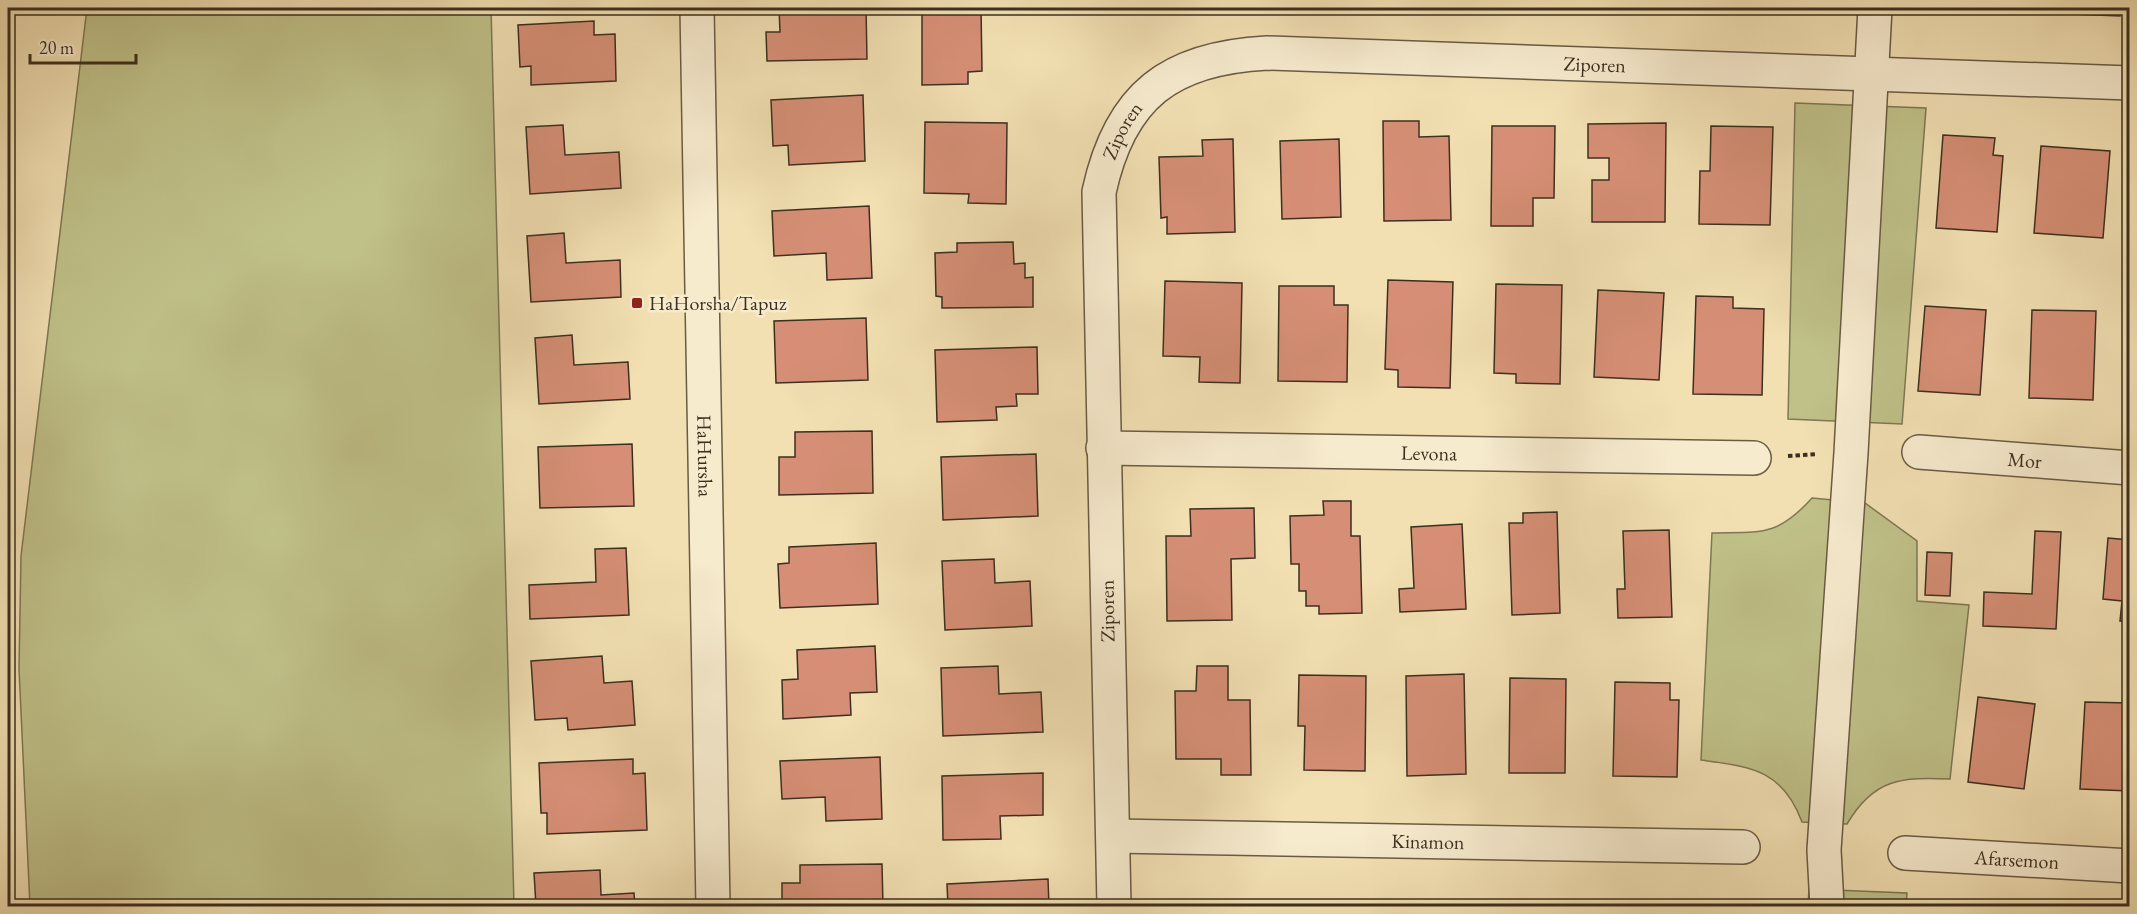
<svg xmlns="http://www.w3.org/2000/svg" width="2137" height="914" viewBox="0 0 2137 914" font-family="'EB Garamond',serif">
  <rect width="100%" height="100%" fill="#f2e0b3"/>
  <filter id="stains"><feTurbulence type="fractalNoise" baseFrequency=".00333" numOctaves="4"/><feColorMatrix values="0 0 0 0 .2 0 0 0 0 .09 0 0 0 0 .02 0 0 0 .5 -.17"/></filter>
  <radialGradient id="worn" r=".72"><stop offset=".6" stop-color="#630" stop-opacity="0"/><stop offset="1" stop-color="#630" stop-opacity=".3"/></radialGradient>
  <path fill="#c0c189" stroke="#7e7854" stroke-width="1.5" d="M87 8H491L514 906H30L19 669 21 556Z
    M1795 103 1926 108 1902 424 1788 419Z
    M1812 498 1865 503 1917 541V601L1969 605 1950 779C1902 777 1874 778 1847 824L1802 822C1782 769 1751 767 1701 760L1712 533C1761 532 1777 537 1812 498Z
    M1809 889 1907 893 1906 906H1808Z"/>
  <path fill="#d68f76" stroke="#3d2f1f" stroke-width="1.5" d="M779 8H866L867 59 767 61 766 32H780Z
    M922 8H981L982 71 968 72V84L922 85Z
    M2046 8H2121L2120 16 2046 13Z
    M594 21V35L615 34 616 81 531 85V66L520 67 518 25Z
    M863 95 865 161 789 165 788 145 773 146 771 100Z
    M1383 121H1419V137L1449 136 1451 220 1384 221Z
    M925 122 1007 123 1006 204 968 203 969 194 924 193Z
    M1666 123 1665 222H1592V180H1609V158H1588V124Z
    M563 125 565 155 619 152 621 188 530 194 526 127Z
    M1492 126H1555L1554 198H1533V226H1491Z
    M1711 126 1773 127 1770 225 1699 224 1700 171H1710Z
    M1943 135 1995 138 1993 155 2003 156 1997 232 1936 228Z
    M1233 139 1235 232 1167 234V217L1161 218 1159 157 1203 156 1202 140Z
    M1339 139 1341 217 1282 219 1280 141Z
    M2041 146 2110 151 2103 238 2034 233Z
    M869 206 872 278 827 280 826 253 774 256 772 211Z
    M564 233 566 263 620 260 621 297 531 302 527 236Z
    M1013 242 1014 264 1025 263V278L1033 277V307L942 308V297L936 296 935 253 957 252V243Z
    M1388 280 1453 282 1450 388 1398 387V370L1385 369Z
    M1165 281 1242 283 1240 383 1199 382 1200 357 1163 356Z
    M1496 284 1562 285 1560 384 1516 383V374L1494 373Z
    M1279 286H1334V305H1348L1347 382 1278 381Z
    M1598 290 1664 293 1659 380 1594 377Z
    M1696 296 1733 297V308L1764 309 1762 395 1693 394Z
    M1925 306 1986 310 1980 395 1918 391Z
    M2032 310 2096 311 2093 400 2029 398Z
    M866 318 868 380 776 383 774 321Z
    M572 335 574 365 628 362 630 399 539 404 535 338Z
    M1037 347 1038 394H1016L1017 406 996 407 997 420 937 422 935 350Z
    M872 431 873 493 779 495V457H795V432Z
    M632 444 634 506 540 508 538 447Z
    M1036 454 1038 516 943 520 941 457Z
    M1323 501H1351V536H1360L1362 613 1319 614V606H1306V591H1299V564H1291L1290 516 1324 515Z
    M1254 508 1255 558 1231 559 1232 620 1167 621 1166 536H1191L1190 509Z
    M1557 512 1560 613 1512 615 1509 523H1523V513Z
    M1462 524 1466 609 1400 612 1399 589 1414 588 1411 527Z
    M1669 530 1672 617 1618 618 1617 589H1625L1623 531Z
    M2035 531 2061 532 2056 629 1983 626 1984 592 2032 594Z
    M2108 538 2130 540V622L2120 621 2122 601 2103 599Z
    M876 543 878 604 780 608 778 564 789 563V547Z
    M626 548 629 615 530 619 529 585 596 582 595 549Z
    M1927 552 1952 553 1950 596 1925 595Z
    M994 559 995 583 1030 581 1032 626 945 630 942 561Z
    M875 646 877 692 850 693 851 715 783 719 782 680 798 679 797 650Z
    M602 656 604 683 632 681 635 725 568 730 567 718 535 720 531 661Z
    M998 666 999 694 1041 692 1043 732 943 736 941 668Z
    M1197 666H1228V700H1250L1251 775H1221V759H1176L1175 691H1196Z
    M1464 674 1466 774 1407 776 1406 676Z
    M1299 675 1366 676 1365 771 1304 770 1305 726H1298Z
    M1510 678 1566 679 1565 773H1509Z
    M1615 682 1670 683V700H1679L1677 777 1613 776Z
    M1978 697 2035 704 2024 789 1968 782Z
    M2085 702 2130 703V791L2080 789Z
    M880 757 882 819 826 821 825 797 782 799 780 761Z
    M633 759V774L645 773 647 830 547 834V813H541L539 763Z
    M1043 773V815L1000 816 1001 839 943 840 942 776Z
    M882 864 883 906H782V883H800V865Z
    M600 870 601 895 634 893 635 906H536L534 873Z
    M1048 879 1049 906H948L947 884Z"/>
  <g fill="none" stroke-linecap="round" stroke-linejoin="round">
    <g stroke="#6a5b44" stroke-width="36">
      <g id="minor">
        <path id="s1" d="M697 8 713 906"/>
        <path id="s2" d="M1103 448 1754 458"/>
        <path id="s3" d="M1919 452 2130 468"/>
        <path id="s4" d="M1113 836 1743 847"/>
        <path id="s5" d="M1905 853 2130 866"/>
        <path id="s6" d="M1114 906 1099 192C1120 95 1170 58 1267 53L2130 83"/>
        <path d="M1827 906 1824 850 1851 453 1875 8"/>
      </g>
    </g>
    <path stroke="#3d2f1f" stroke-width="4" stroke-dasharray="4.5 3" stroke-linecap="butt" d="M1788 456 1817 454"/>
    <use href="#minor" stroke="#f7ebce" stroke-width="33"/>
  </g>
  <rect fill="#8f2418" stroke="#f7ebce" stroke-width="2" x="631" y="297" width="12" height="12" rx="3"/>
  <g text-anchor="middle" dominant-baseline="central" stroke-width="5" stroke-linejoin="round" paint-order="stroke">
    <g font-size="20" fill="#3d2f1f" stroke="#f7ebce">
      <text stroke="none"><textPath href="#s6" startOffset="1282">Ziporen</textPath></text>
      <text stroke="none"><textPath href="#s6" startOffset="780">Ziporen</textPath></text>
      <text stroke="none"><textPath href="#s2" startOffset="326">Levona</textPath></text>
      <text stroke="none"><textPath href="#s1" startOffset="448">HaHursha</textPath></text>
      <text stroke="none"><textPath href="#s3" startOffset="106">Mor</textPath></text>
      <text transform="translate(1107 611) rotate(-91)">Ziporen</text>
      <text stroke="none"><textPath href="#s4" startOffset="315">Kinamon</textPath></text>
      <text stroke="none"><textPath href="#s5" startOffset="112">Afarsemon</textPath></text>
    </g>
    <g font-size="20" fill="#3d2f1f" stroke="#f7ebce" text-anchor="start">
      <text x="649" y="303">HaHorsha/Tapuz</text>
    </g>
  </g>
  <rect width="2137" height="914" fill="none" stroke="#f2e0b3" stroke-width="30"/>
  <rect x="9" y="9" width="2119" height="896" fill="none" stroke="#3d2f1f" stroke-width="3"/>
  <rect x="15" y="15" width="2107" height="884" fill="none" stroke="#3d2f1f" stroke-width="1.5"/>
  <path d="M30 54v9h106v-9" fill="none" stroke="#3d2f1f" stroke-width="3"/>
  <text x="39" y="54" font-size="18" fill="#3d2f1f" stroke="#f7ebce" stroke-width="4.5" paint-order="stroke">20 m</text>
  <rect width="100%" height="100%" filter="url(#stains)"/>
  <rect width="100%" height="100%" fill="url(#worn)"/>
</svg>
